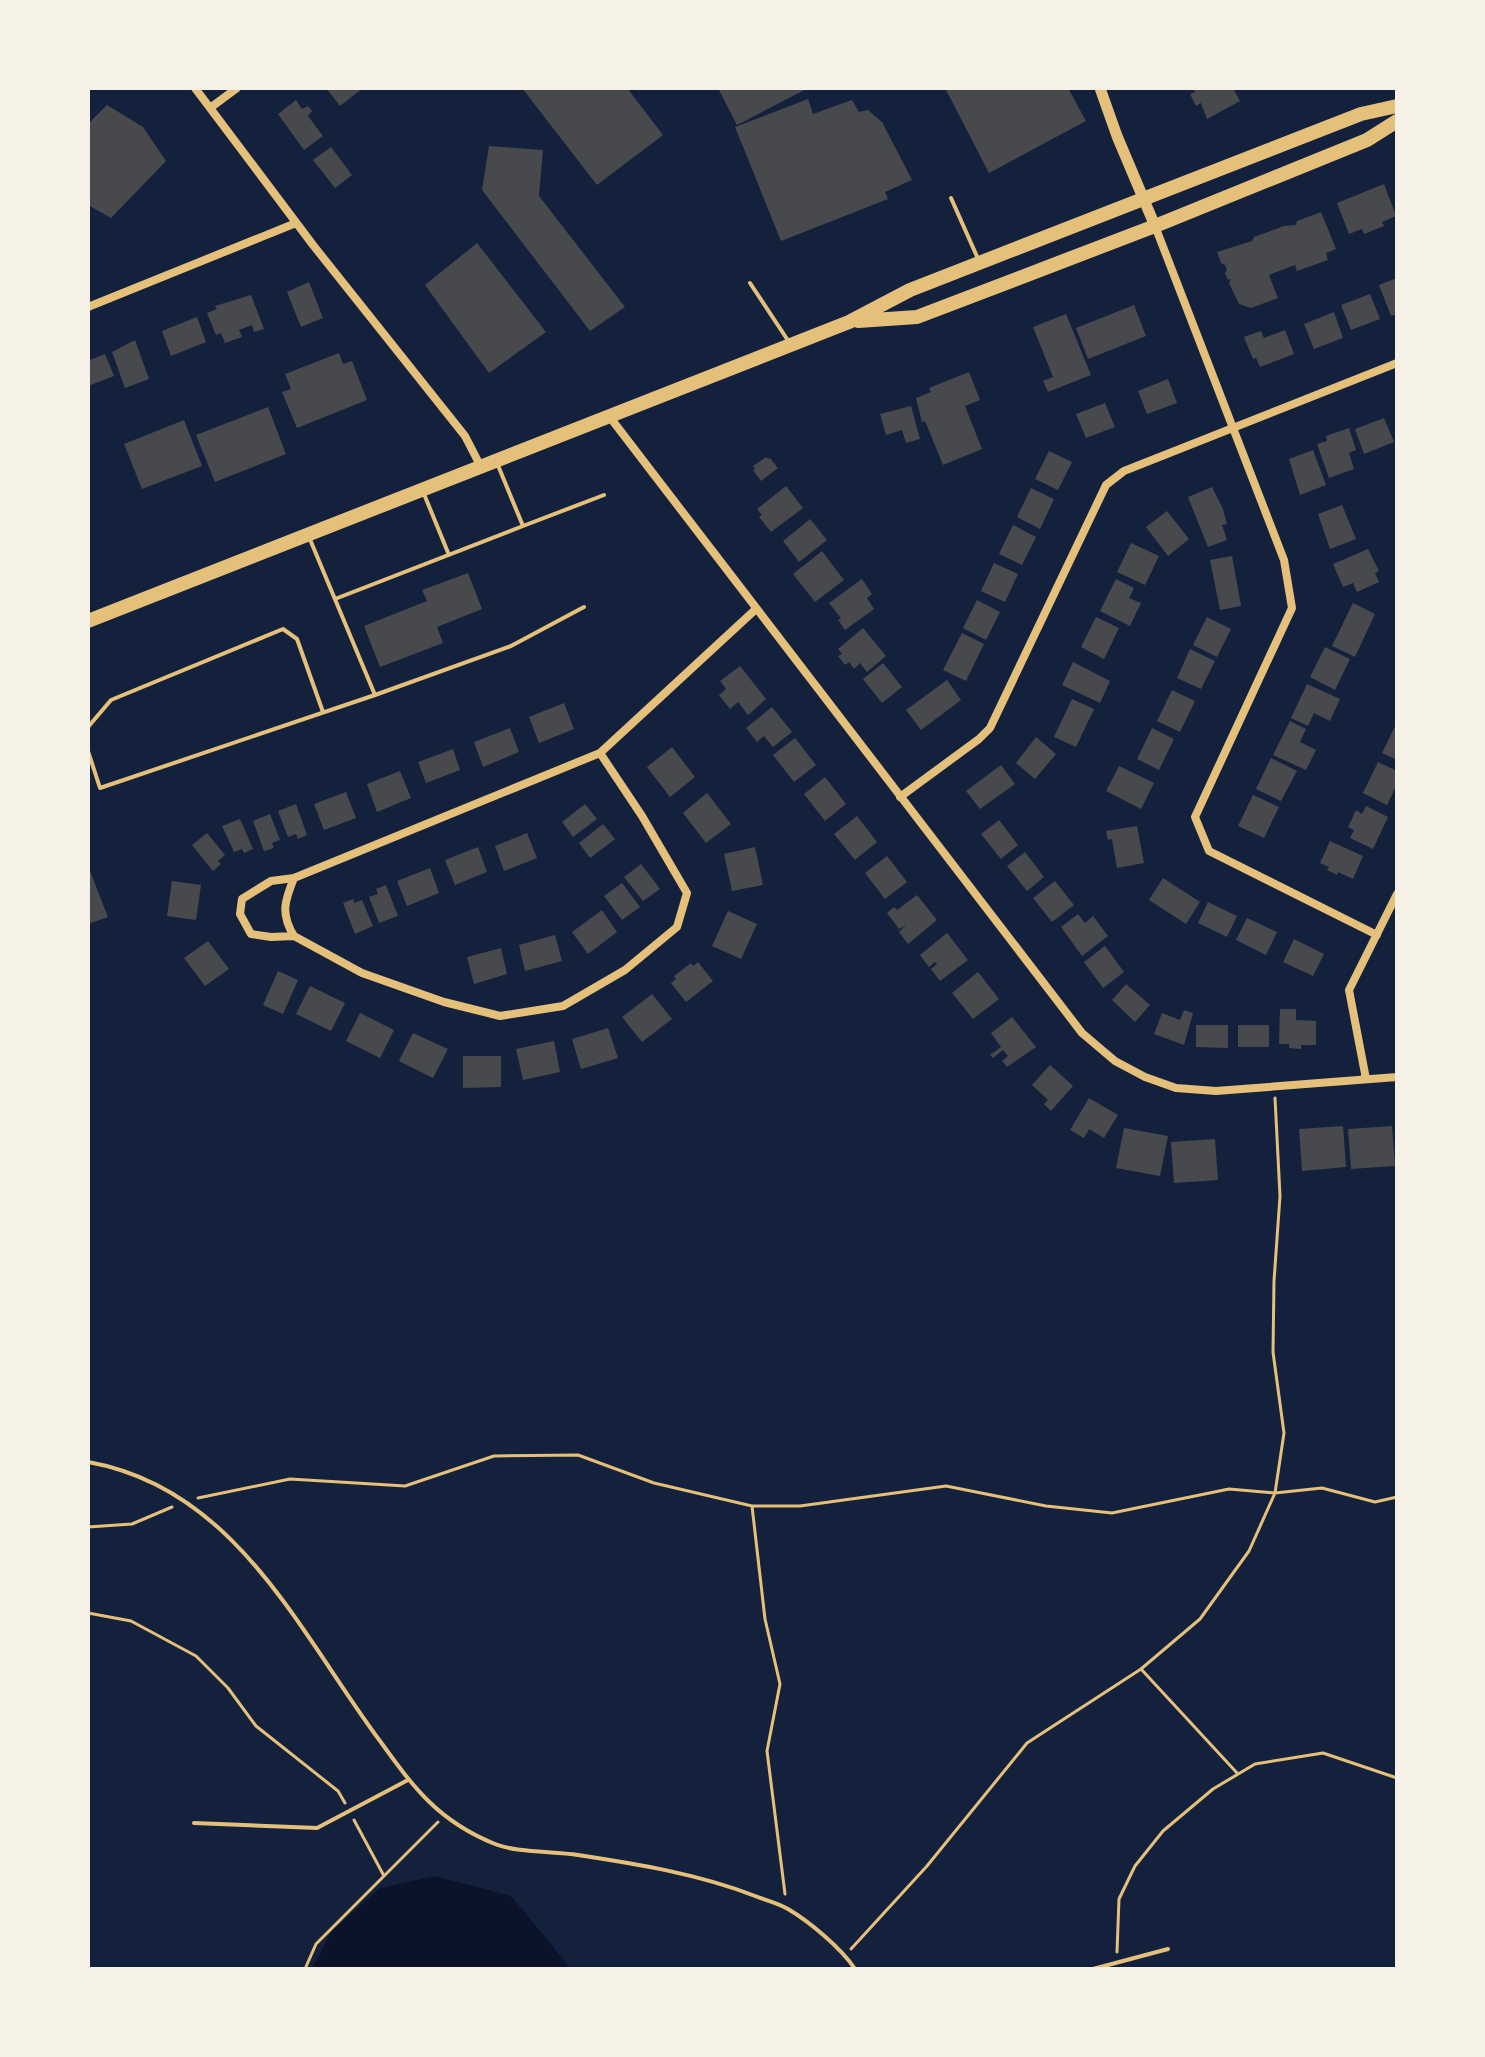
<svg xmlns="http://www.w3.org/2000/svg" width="1485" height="2057" viewBox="0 0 1485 2057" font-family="'PT Serif',serif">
  <rect width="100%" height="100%" fill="#14213d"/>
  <path fill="#0b132b" d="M435 1876 511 1896 564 1960 569 1969H312L331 1932 380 1888Z"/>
  <path fill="#48494c" d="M326 88H363L340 106Z
    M522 88H627L663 135 597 185Z
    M718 88H808L737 125Z
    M945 88H1068L1086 121 989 173Z
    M1193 88H1233L1240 101 1207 119 1201 103 1196 106 1190 94 1195 92Z
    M808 99 813 114 852 100 859 112 868 110 882 122 912 180 885 192 888 199 781 241 735 127Z
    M296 100 302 109 308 106 312 111 308 116 323 136 304 150 278 114Z
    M107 105 143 127 166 161 111 218 88 205V124Z
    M489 146 543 150 539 196 625 307 590 331 482 190Z
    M331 147 352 175 335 188 313 160Z
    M1384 184 1396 216 1382 222 1384 226 1364 234 1362 229 1349 234 1337 203Z
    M1321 212 1336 249 1326 253 1328 260 1297 271 1295 265 1269 275 1278 298 1251 308 1239 304 1229 283 1231 279 1228 280 1225 273 1227 270 1225 265 1221 263 1217 252 1252 241 1254 237 1284 226 1296 225 1297 221Z
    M477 243 546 332 489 373 425 285Z
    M1397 278V314L1391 316 1379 285Z
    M309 282 323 318 301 327 287 292Z
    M1370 294 1380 319 1351 330 1341 305Z
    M251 295 264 329 254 332 252 325 239 330 242 337 225 343 221 333 216 335 207 313 217 309 215 306Z
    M1134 305 1146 336 1088 359 1076 328Z
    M1334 312 1343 338 1314 349 1304 324Z
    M1066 314 1091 375 1048 392 1043 381 1053 377 1033 327Z
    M197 317 206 342 171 356 162 331Z
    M1285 330 1294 354 1260 367 1256 358 1253 359 1244 337 1261 331 1264 338Z
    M135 340 149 379 125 388 112 352Z
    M339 353 343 364 352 361 367 400 297 428 282 392 291 389 285 374Z
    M105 354 114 376 88 386V355L90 360Z
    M969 372 980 400 965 406 982 449 943 465 925 421 922 422 916 398 931 392 929 388Z
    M1168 379 1177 403 1147 414 1138 391Z
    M1105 403 1115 427 1086 438 1076 414Z
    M911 406 920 439 906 443 902 430 886 435 880 414Z
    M268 407 286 454 215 482 196 435Z
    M1384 418 1394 442 1364 454 1355 429Z
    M184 420 202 466 142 489 124 444Z
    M1349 428 1356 450 1349 453 1354 469 1329 478 1317 444 1327 441 1326 436Z
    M1313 450 1326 485 1300 495 1289 459Z
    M1049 451 1072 462 1058 490 1035 479Z
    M766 457 768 459 770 458 778 468 761 481 753 470 755 469 753 466Z
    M786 486 803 508 771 532 759 517 762 515 757 509Z
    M1212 487 1223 509 1227 524 1222 525 1227 540 1208 547 1188 497Z
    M1031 488 1054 499 1040 529 1017 517Z
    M1342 505 1356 539 1330 549 1318 514Z
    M1167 511 1189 539 1168 556 1146 527Z
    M810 519 827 540 799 562 783 541Z
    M1013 525 1036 537 1022 565 999 554Z
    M1131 543 1159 556 1145 585 1117 572Z
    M1368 549 1379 571 1375 573 1379 582 1357 592 1353 583 1343 587 1333 564Z
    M822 551 844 580 815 602 793 574Z
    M1232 556 1241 606 1220 610 1210 560Z
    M994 563 1018 574 1005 602 981 591Z
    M468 573 482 609 437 627 443 643 380 667 364 626 427 601 422 590Z
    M862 579 872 594 867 598 874 609 845 630 838 620 841 618 829 603Z
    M1116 579 1134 588 1129 598 1141 603 1130 626 1100 611Z
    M977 600 1000 612 986 640 963 628Z
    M1353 603 1375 614 1355 657 1332 646Z
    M1096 617 1119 628 1104 659 1081 647Z
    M1207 617 1231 629 1217 657 1193 645Z
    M863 628 886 656 867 672 860 663 854 669 849 662 845 665 838 656 842 654 838 649Z
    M962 633 984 644 966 681 943 670Z
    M1325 647 1350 659 1335 690 1310 677Z
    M1190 649 1215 661 1201 689 1177 678Z
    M1073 662 1110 681 1100 703 1062 685Z
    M883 663 902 687 882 703 863 679Z
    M740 666 766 699 748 715 738 702 730 709 719 695 726 689 720 681Z
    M947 680 961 700 921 730 906 710Z
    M1307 684 1340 699 1330 721 1314 713 1308 726 1291 718Z
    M1172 690 1195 701 1180 732 1157 721Z
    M1072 699 1094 709 1076 747 1054 737Z
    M564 703 574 729 539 743 529 717Z
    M772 707 792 732 773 747 764 736 757 742 746 728Z
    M1290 721 1306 729 1300 742 1316 750 1306 770 1273 755Z
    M1397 722V760L1382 753Z
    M510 728 519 752 483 767 474 742Z
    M1152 728 1174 739 1159 770 1137 759Z
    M1036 737 1056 754 1035 779 1016 763Z
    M795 738 816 765 794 782 773 755Z
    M672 747 695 777 670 797 647 767Z
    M453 749 460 770 426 783 418 762Z
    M1271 758 1297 771 1281 801 1256 789Z
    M1378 762 1397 771V784L1387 805 1363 793Z
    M1001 765 1015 784 980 809 966 791Z
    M1119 766 1154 783 1141 809 1106 791Z
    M400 771 411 798 377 812 367 784Z
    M825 777 846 804 825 821 804 794Z
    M346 792 356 818 324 830 314 804Z
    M707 793 731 824 706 843 683 813Z
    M1253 795 1279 807 1264 838 1238 826Z
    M296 804 307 835 298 839 296 834 288 837 278 811Z
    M585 804 597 819 573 837 562 822Z
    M1366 806 1388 817 1373 849 1350 838 1354 830 1348 827 1356 810 1362 814Z
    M270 814 280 840 272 843 274 848 264 851 253 821Z
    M857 816 877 842 855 860 834 834Z
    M240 819 253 849 244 853 242 849 234 852 222 826Z
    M999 820 1018 845 1001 859 981 834Z
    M603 824 615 839 590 858 579 843Z
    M1137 826 1144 863 1117 868 1112 839 1108 840 1106 831Z
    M207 833 225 855 218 861 221 864 213 871 192 845Z
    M527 833 537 858 504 871 495 846Z
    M1330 841 1363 856 1353 879 1338 872 1337 875 1327 870 1329 867 1320 863Z
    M478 847 487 872 455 885 445 860Z
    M755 847 763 885 732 891 724 854Z
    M1025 852 1044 877 1027 891 1007 866Z
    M887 856 907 882 885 899 865 873Z
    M641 864 660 889 643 901 624 877Z
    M88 866 108 917 88 924Z
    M430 868 439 893 407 906 397 881Z
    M1163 878 1200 902 1186 924 1149 900Z
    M172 881 201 885 196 920 167 916Z
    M1055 881 1074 905 1052 922 1033 898Z
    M622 883 640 907 622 920 604 896Z
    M386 885 398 916 379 923 369 897 378 894 376 889Z
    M917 895 937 920 908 944 899 932 906 925 899 929 887 913 894 907 897 910Z
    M353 899 354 903 362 900 373 926 355 934 343 903Z
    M1208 902 1237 916 1227 937 1198 923Z
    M602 910 617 932 588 954 572 932Z
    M728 911 757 924 741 959 712 946Z
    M1078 914 1085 923 1093 916 1108 936 1082 956 1061 927Z
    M1247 918 1277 932 1266 955 1236 940Z
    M947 933 968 960 940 981 931 969 937 964 935 962 929 967 920 955Z
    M555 935 562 961 525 971 519 945Z
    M1294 939 1324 954 1313 976 1283 962Z
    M208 941 229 969 205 986 184 958Z
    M1105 946 1124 972 1103 988 1084 962Z
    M501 948 507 974 474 984 467 957Z
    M698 962 713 981 686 1002 671 983 676 979 674 976 691 963 693 966Z
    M278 971 298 980 283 1014 263 1005Z
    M978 972 999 999 973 1019 952 993Z
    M1126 984 1150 1005 1135 1022 1112 1000Z
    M310 986 345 1003 331 1031 296 1014Z
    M652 994 672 1019 642 1042 622 1017Z
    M1280 1009H1296V1020L1316 1021V1045H1301V1049L1289 1048V1044H1279Z
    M1184 1010 1193 1013 1184 1045 1154 1034 1162 1013 1180 1020Z
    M360 1013 394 1030 380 1058 346 1041Z
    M1012 1017 1036 1047 1007 1067 1002 1061 1008 1056 1003 1050 993 1058 990 1055 1001 1047 991 1033Z
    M1196 1025H1228V1048L1196 1047Z
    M1238 1025H1269V1047H1238Z
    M608 1028 618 1058 581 1069 572 1039Z
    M413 1033 448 1049 433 1078 399 1061Z
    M554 1041 560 1072 523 1080 516 1049Z
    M463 1056H501V1087L463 1088Z
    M1050 1065 1073 1086 1051 1111 1044 1104 1048 1100 1032 1085Z
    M1089 1098 1118 1115 1104 1138 1089 1129 1084 1138 1070 1130Z
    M1343 1126 1346 1167 1302 1171 1299 1129Z
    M1392 1126 1395 1166 1351 1169 1348 1129Z
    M1124 1128 1168 1136 1160 1176 1116 1168Z
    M1215 1139 1218 1180 1174 1183 1171 1142Z"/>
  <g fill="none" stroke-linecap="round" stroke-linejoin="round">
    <path stroke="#e5c07b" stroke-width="3" d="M198 1498 290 1479 405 1486 494 1456 578 1455 654 1483 752 1506H800L946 1486 1046 1506 1112 1513 1229 1489 1275 1493 1322 1488 1375 1502 1397 1497
      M752 1506 765 1619 780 1684 767 1751 785 1894
      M88 1527 132 1524 172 1507
      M88 1613 131 1621 196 1656 228 1688 256 1726 338 1791 345 1803
      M1141 1669 1238 1774
      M354 1820 384 1876
      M851 1949 927 1866 1027 1743 1141 1669 1200 1619 1249 1551 1275 1493 1284 1433 1273 1352 1274 1281 1280 1196 1275 1098
      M1117 1952 1119 1899 1135 1866 1163 1831 1213 1789 1255 1764 1323 1753 1397 1778
      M305 1969 316 1944 438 1822"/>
    <path stroke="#e5c07b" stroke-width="4" d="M951 198 979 261
      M750 283 789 342
      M497 463 523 526 604 495
      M424 494 449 555
      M309 537 375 695 511 646 584 607
      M335 599 523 526
      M88 727 111 700 283 629 297 639 323 712
      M88 751 100 788 375 695
      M88 1462C236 1488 299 1632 380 1741 414 1788 438 1821 495 1844 517 1853 554 1851 578 1855 637 1864 699 1874 755 1896 765 1900 778 1903 788 1909 810 1922 841 1948 855 1969
      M194 1823 317 1828 408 1780
      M1093 1969 1168 1949"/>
    <path stroke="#e5c07b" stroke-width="8" d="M195 88 313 245 465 436 481 467
      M210 108 237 88
      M1155 226 1284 560 1292 608 1195 817 1209 851 1377 935
      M88 307 296 223
      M609 416 1082 1033 1115 1061 1145 1077 1176 1088 1216 1091 1397 1077
      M600 753 642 816 687 893 677 927 625 970 563 1006 500 1016 444 1002 362 973 294 936 271 937 251 934 240 914 242 899 271 881 294 878 600 753 756 609
      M900 797 979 739 990 728 1106 485 1124 471 1397 363
      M294 878C285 900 280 914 294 936
      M1366 1079 1349 990 1397 894"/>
    <path stroke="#e5c07b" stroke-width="11" d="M1100 88 1117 136 1155 226"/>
    <path stroke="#e5c07b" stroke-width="14" d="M858 321 917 317 1155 226 1367 140 1397 121
      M88 621 849 322 910 290 1361 114 1397 106"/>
  </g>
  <rect width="1485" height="2057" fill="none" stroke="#f6f1e7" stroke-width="180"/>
</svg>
